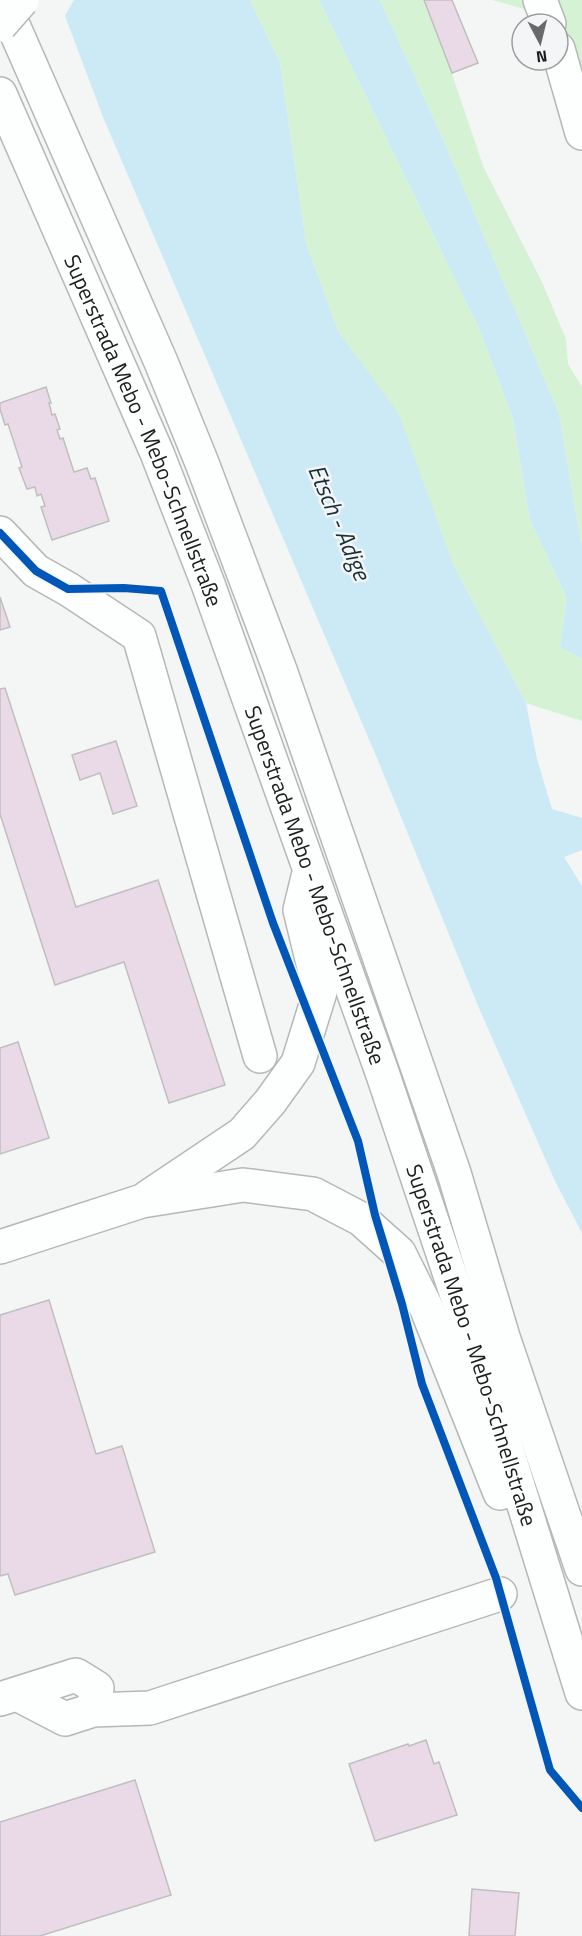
<svg xmlns="http://www.w3.org/2000/svg" width="582" height="1936" viewBox="0 0 582 1936" font-family="'Titillium Web',sans-serif">
  <rect width="100%" height="100%" fill="#f4f5f5"/>
  <path fill="#d6f2d4" d="M250 0H319L480 330 513 419 530 520 567 598 560 647 582 659V721L526 703 453 564 399 415 338 331 306 243 280 63Z
    M380 0H424L452 74 484 168 542 282 566 339 568 364 582 387V543L580 537 559 414 445 144Z
    M492 0H582V88L556 18Z"/>
  <path fill="#cbeaf5" d="M59 0H250L280 63 306 243 338 331 399 414 453 564 526 703 537 759 552 809 582 818V850L564 857 582 886V1233L555 1181 479 1008 377 758 103 117Z
    M319 0H380L445 144 559 414 580 537 582 543V659L560 647 567 598 530 520 513 419 480 330Z"/>
  <path fill="#f4f5f5" d="M56 0H74L63 19 56 1Z"/>
  <path fill="#eadae7" stroke="#bfbfbf" stroke-width="1.5" d="M424 0H452L478 63 452 73Z
    M46 387 51 403H49L52 415 55 414 60 429 57 430 60 439 63 438 74 472 87 468 91 479 95 478 109 521 52 540 41 507 45 506 41 494 37 496 35 487 27 489 19 468 22 467 8 424 5 425 0 409V403Z
    M0 597 10 627 0 630Z
    M5 688 76 907 158 880 225 1085 169 1103 124 962 55 985 0 814V689Z
    M116 741 137 806 113 814 100 773 80 780 72 755Z
    M18 1042 49 1138 0 1154V1048Z
    M49 1300 96 1454 122 1446 155 1552 15 1595 8 1574 0 1576V1315Z
    M426 1740 434 1764 439 1762 457 1815 375 1841 349 1764 408 1744 409 1746Z
    M135 1780 171 1895 40 1936H0V1822Z
    M472 1889 519 1893 515 1936H469Z"/>
  <g fill="none" stroke-linecap="round" stroke-linejoin="round">
    <g stroke="#b6b7b7" stroke-width="36">
      <path id="minor" d="M540 0 549 24
        M558 49 582 133
        M0 533 36 571 68 589 139 636 260 1056
        M0 1699 76 1675 97 1688 93 1710 65 1719 17 1694
        M93 1710 150 1708 500 1594"/>
    </g>
    <g stroke="#b6b7b7" stroke-width="36">
      <g id="highway">
        <path d="M2 0 161 362 202 463 280 670 454 1173 503 1337 582 1569"/>
        <path id="s1" d="M0 94 157 453 208 584 383 1075 484 1376 582 1693"/>
        <path d="M148 1197 242 1134 270 1102 298 1063 320 992 300 910 308 877"/>
        <path d="M0 1247 142 1201 243 1185 313 1194 361 1219 399 1253 426 1307 500 1493"/>
      </g>
    </g>
    <use href="#minor" stroke="#fdfefe" stroke-width="33"/>
    <use href="#highway" stroke="#fdfefe" stroke-width="33"/>
    <g stroke="#b6b7b7" stroke-width="36" stroke-linecap="butt">
      <path id="major-bridge" d="M0 25 22 0"/>
    </g>
    <use href="#major-bridge" stroke="#fdfefe" stroke-width="33"/>
    <g stroke="#f3f5f6" stroke-width="11">
      <path id="cycleway" d="M0 533 36 571 68 589 124 588 161 591 273 923 358 1141 375 1215 402 1304 422 1384 496 1578 550 1770 582 1808"/>
    </g>
    <use href="#cycleway" stroke="#0057b8" stroke-width="8"/>
  </g>
  <g text-anchor="middle" dominant-baseline="central" stroke-width="5" stroke-linejoin="round" paint-order="stroke">
    <g font-size="22" fill="#1c1d1d" stroke="#f3f5f6">
      <text stroke="none"><textPath href="#s1" startOffset="366">Superstrada Mebo - Mebo-Schnellstraße</textPath></text>
      <text stroke="none"><textPath href="#s1" startOffset="852">Superstrada Mebo - Mebo-Schnellstraße</textPath></text>
      <text stroke="none"><textPath href="#s1" startOffset="1338">Superstrada Mebo - Mebo-Schnellstraße</textPath></text>
    </g>
    <g font-size="24" font-style="italic" fill="#192f36" stroke="#f3f5f6">
      <text transform="translate(340 522) rotate(67)">Etsch - Adige</text>
    </g>
  </g>
  <g transform="translate(540 42) rotate(173)"><circle r="28" fill="#f3f5f6" stroke="#9d9f9f" stroke-width="1.5"/>
  <path d="M0-4.5L10 22L0 15L-10 22Z" fill="#686969"/>
  <text y="-9" font-size="16" font-weight="bold" text-anchor="middle" fill="#1c1d1d">N</text>
  </g>
</svg>
